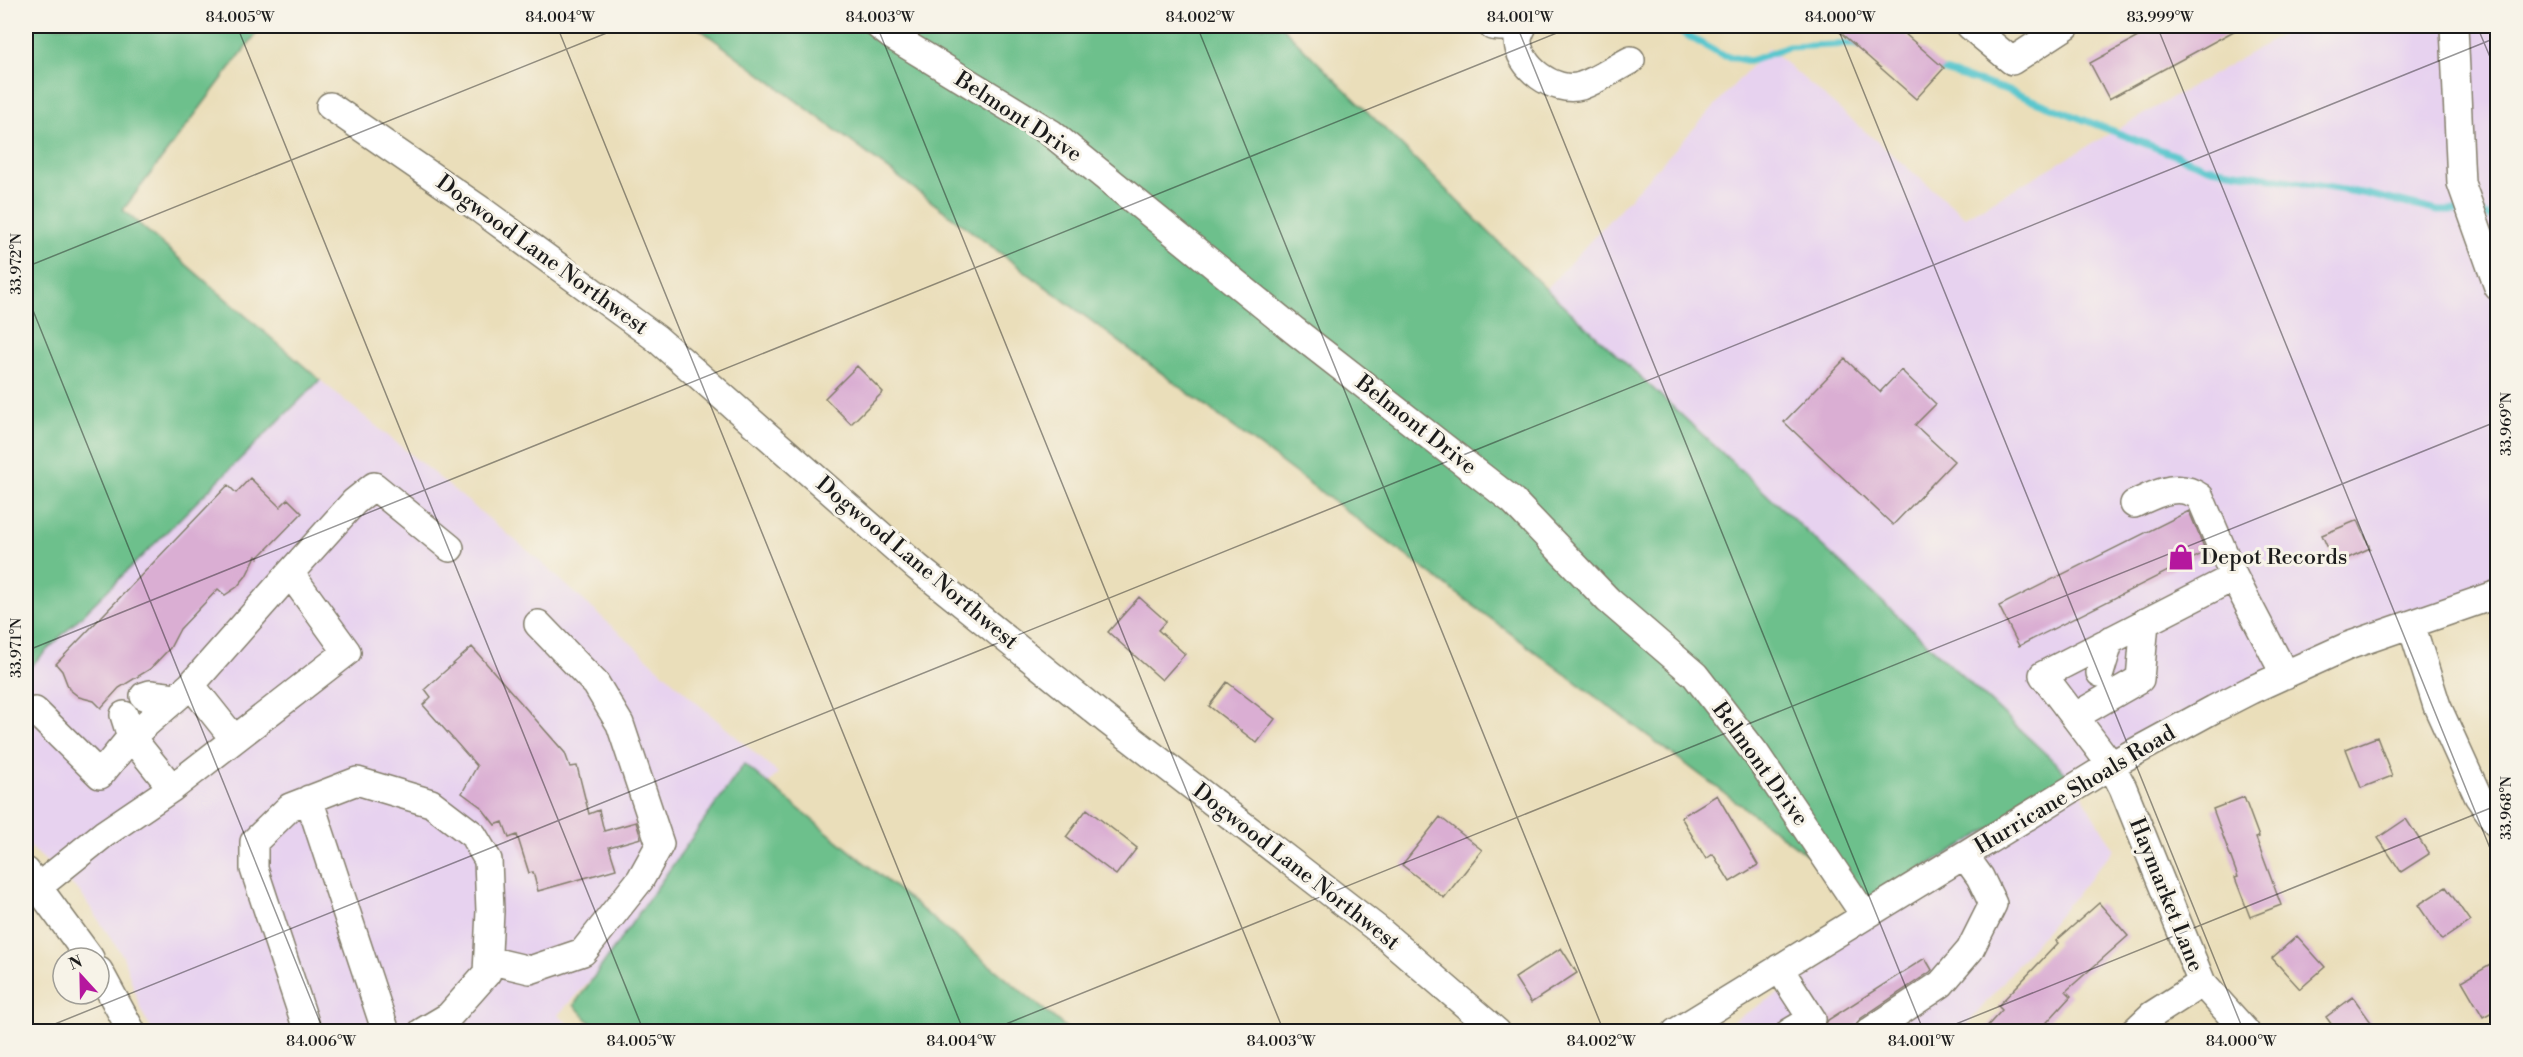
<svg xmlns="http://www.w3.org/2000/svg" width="2523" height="1057" viewBox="0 0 2523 1057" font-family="'Libre Bodoni',serif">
  <rect width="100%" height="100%" fill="#f7f3e8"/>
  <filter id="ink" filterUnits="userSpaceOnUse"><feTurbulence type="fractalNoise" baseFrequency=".0167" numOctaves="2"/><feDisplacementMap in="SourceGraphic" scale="12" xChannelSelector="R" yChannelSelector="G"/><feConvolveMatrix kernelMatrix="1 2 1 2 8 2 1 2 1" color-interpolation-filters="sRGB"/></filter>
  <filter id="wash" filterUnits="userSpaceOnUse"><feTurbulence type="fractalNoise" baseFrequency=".008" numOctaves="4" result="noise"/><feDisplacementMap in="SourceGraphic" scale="24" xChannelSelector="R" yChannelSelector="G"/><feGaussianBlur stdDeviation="1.35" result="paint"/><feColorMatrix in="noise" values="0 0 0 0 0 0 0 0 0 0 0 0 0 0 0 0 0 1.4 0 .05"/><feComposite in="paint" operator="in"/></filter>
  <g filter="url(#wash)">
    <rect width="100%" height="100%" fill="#eadeba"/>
    <path fill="#e7d2ef" d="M2297 26H2497V599L2113 757 2074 781 2114 849 1962 1031H1716L1820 969 1867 900 2073 780 1546 289 1768 48 1965 217Z
      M320 380 533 555 697 703 778 773 558 1015 577 1031H152L141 1010 123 956 79 891 26 843V664Z"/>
    <path fill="#6dc08c" stroke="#446e54" stroke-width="1.5" d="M26 26H262L123 210 320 380 26 671Z
      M696 26H1281L1546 289 2074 780 1868 900Z
      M744 764 1070 1031H598L574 1005Z"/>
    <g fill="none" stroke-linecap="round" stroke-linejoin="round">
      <path stroke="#58c6cd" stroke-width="7" d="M1671 26 1721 55 1750 61 1788 47 1853 44 1864 48
        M1935 68 2004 89 2206 167 2367 194 2438 211H2466
        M2480 214 2498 218"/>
    </g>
    <g id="blocks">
      <path fill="#daaed3" d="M1833 26H1896L1944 68 1916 99Z
        M2158 26H2243L2109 99 2090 63Z
        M1845 359 1880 392 1901 370 1936 404 1915 425 1954 461 1893 525 1784 422Z
        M857 366 883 392 851 424 825 398Z
        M250 478 280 507 288 499 302 513 258 558 256 556 246 576 237 587 225 595 218 589 180 629 170 648 150 669 119 688 101 708 94 701 79 697 69 689 62 671 56 664 228 485 236 493Z
        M2189 511 2206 552 2019 646 1999 606Z
        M2358 520 2370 548 2335 564 2322 535Z
        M1139 597 1166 621 1158 630 1185 654 1162 680 1108 632Z
        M472 647 565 753 570 767 577 766 589 814 599 810 604 831 636 822 641 838 609 847 616 869 538 891 533 872 529 873 517 835 509 838 503 822 495 825 481 807 462 793 477 766 423 705 431 697 425 689Z
        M1227 682 1275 719 1257 743 1209 706Z
        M2377 737 2392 776 2361 788 2346 749Z
        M1717 795 1758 865 1730 882 1713 854 1706 859 1681 817Z
        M2244 797 2259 837 2256 838 2281 905 2250 917 2235 878 2238 877 2213 809Z
        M1087 809 1137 848 1116 875 1066 837Z
        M1440 817 1482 850 1444 898 1402 865Z
        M2406 819 2429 854 2401 872 2378 838Z
        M2446 887 2470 921 2442 940 2418 905Z
        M2099 903 2128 936 2066 991 2071 996 2038 1032H1982L2002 1010 1998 1006 2058 943 2056 941Z
        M2297 936 2325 967 2300 989 2272 958Z
        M1561 948 1577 973 1531 1003 1515 978Z
        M1925 958 1932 970 1930 972 1860 1019 1854 1029 1850 1032H1821L1828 1020Z
        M2492 964 2498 975V1009L2483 1017 2462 981Z
        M2353 997 2378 1032H2337L2326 1017Z"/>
    </g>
  </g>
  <g filter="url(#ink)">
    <use href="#blocks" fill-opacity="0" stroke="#837d6b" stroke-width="1.5"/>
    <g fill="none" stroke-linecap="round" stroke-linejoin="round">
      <g stroke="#837d6b" stroke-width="30">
        <path id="minor" d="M879 26 892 36 1051 133 1295 331 1513 501 1608 600 1695 675 1756 754 1865 916
          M1492 26 1501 27 1522 26
          M1523 26C1521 30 1519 34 1518 39 1517 67 1555 94 1581 86 1598 80 1615 68 1631 60
          M1970 26 2012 61 2066 26
          M2454 26 2461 183 2498 287
          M330 106 481 210 656 338 917 567 1108 721 1380 931 1497 1032
          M2134 504C2156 494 2178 481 2200 497L2234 577
          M290 573 354 502 374 486 450 548
          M2411 624 2437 706 2478 796 2498 825
          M2100 673 2110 640
          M191 685 234 739
          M144 696 150 694 176 697
          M2086 710 2140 679 2145 622
          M35 711 100 775 131 737 124 715
          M309 799 386 1032
          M26 871 90 958
          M38 887 104 834 172 788 347 652 290 573 191 685 131 737 172 788
          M488 960 530 970 583 952 640 880 660 844 620 724 596 684 538 624
          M1779 968 1812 1019 1790 1032
          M99 971 132 1032
          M308 1032 254 869V842L290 807 357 781 431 803 473 835 488 860 490 911 487 973 449 1016 422 1032
          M1676 1032 2111 765 2214 709 2251 690 2348 646 2498 594
          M1869 1032 1941 984 1970 950 1993 904 1980 877 1965 856
          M2134 1032 2152 1015 2202 983
          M2246 1032 2202 983 2123 788 2111 765 2043 675 2234 577 2285 675"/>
      </g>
      <use href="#minor" stroke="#fff" stroke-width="27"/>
    </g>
  </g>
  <path fill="none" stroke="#1c1c1c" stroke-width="1.5" stroke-opacity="0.45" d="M237 26 644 1032M557 26 964 1032M877 26 1284 1032M1197 26 1604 1032M1517 26 1924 1032M1837 26 2244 1032M2157 26 2498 868M2477 26 2498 76M26 267 624 26M26 293 324 1032M26 651 1574 26M35 1032 2498 37M986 1032 2498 421M1936 1032 2498 805"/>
  <defs>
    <g id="shop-bare" transform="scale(2.07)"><path d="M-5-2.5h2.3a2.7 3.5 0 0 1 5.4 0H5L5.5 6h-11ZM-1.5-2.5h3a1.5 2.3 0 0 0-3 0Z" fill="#b5179e" stroke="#f7f3e8" stroke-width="2.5" paint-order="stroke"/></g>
  </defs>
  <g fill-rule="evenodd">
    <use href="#shop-bare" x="2181" y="557"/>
  </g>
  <g text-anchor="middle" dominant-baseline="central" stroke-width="6" stroke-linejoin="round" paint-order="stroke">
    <g font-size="22" fill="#1c1c1c" stroke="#f7f3e8">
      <text transform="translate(1018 117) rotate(33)">Belmont Drive</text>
      <text transform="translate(542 255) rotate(36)">Dogwood Lane Northwest</text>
      <text transform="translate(1416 425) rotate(38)">Belmont Drive</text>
      <text transform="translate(917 563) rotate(40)">Dogwood Lane Northwest</text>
      <text transform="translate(1760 764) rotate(54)">Belmont Drive</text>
      <text transform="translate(2075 790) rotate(-31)">Hurricane Shoals Road</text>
      <text transform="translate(1296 867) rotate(38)">Dogwood Lane Northwest</text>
      <text transform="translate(2166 895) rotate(68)">Haymarket Lane</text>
    </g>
    <g font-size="22" fill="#1c1c1c" stroke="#f7f3e8" text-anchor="start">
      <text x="2201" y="557">Depot Records</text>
    </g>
  </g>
  <rect width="2523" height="1057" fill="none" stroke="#f7f3e8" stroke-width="66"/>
  <g transform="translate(81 976) rotate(338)"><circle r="28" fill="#f7f3e8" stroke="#9f9d96" stroke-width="1.5"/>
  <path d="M0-4.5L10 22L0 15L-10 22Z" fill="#b5179e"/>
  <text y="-9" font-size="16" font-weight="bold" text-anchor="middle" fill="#1c1c1c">N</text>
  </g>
  <rect x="33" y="33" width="2457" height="991" fill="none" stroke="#1c1c1c" stroke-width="2"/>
  <g font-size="15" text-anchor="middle" fill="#1c1c1c">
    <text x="240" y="22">84.005°W</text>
    <text x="560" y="22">84.004°W</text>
    <text x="880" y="22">84.003°W</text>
    <text x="1200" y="22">84.002°W</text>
    <text x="1520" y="22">84.001°W</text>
    <text x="1840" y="22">84.000°W</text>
    <text x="2160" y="22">83.999°W</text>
    <text transform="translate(16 264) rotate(-90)" y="5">33.972°N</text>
    <text transform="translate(2506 424) rotate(-90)" y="5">33.969°N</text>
    <text transform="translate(16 648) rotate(-90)" y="5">33.971°N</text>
    <text transform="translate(2506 808) rotate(-90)" y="5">33.968°N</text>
    <text x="321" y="1046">84.006°W</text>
    <text x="641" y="1046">84.005°W</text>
    <text x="961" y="1046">84.004°W</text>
    <text x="1281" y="1046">84.003°W</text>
    <text x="1601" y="1046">84.002°W</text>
    <text x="1921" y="1046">84.001°W</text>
    <text x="2241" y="1046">84.000°W</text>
  </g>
</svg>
